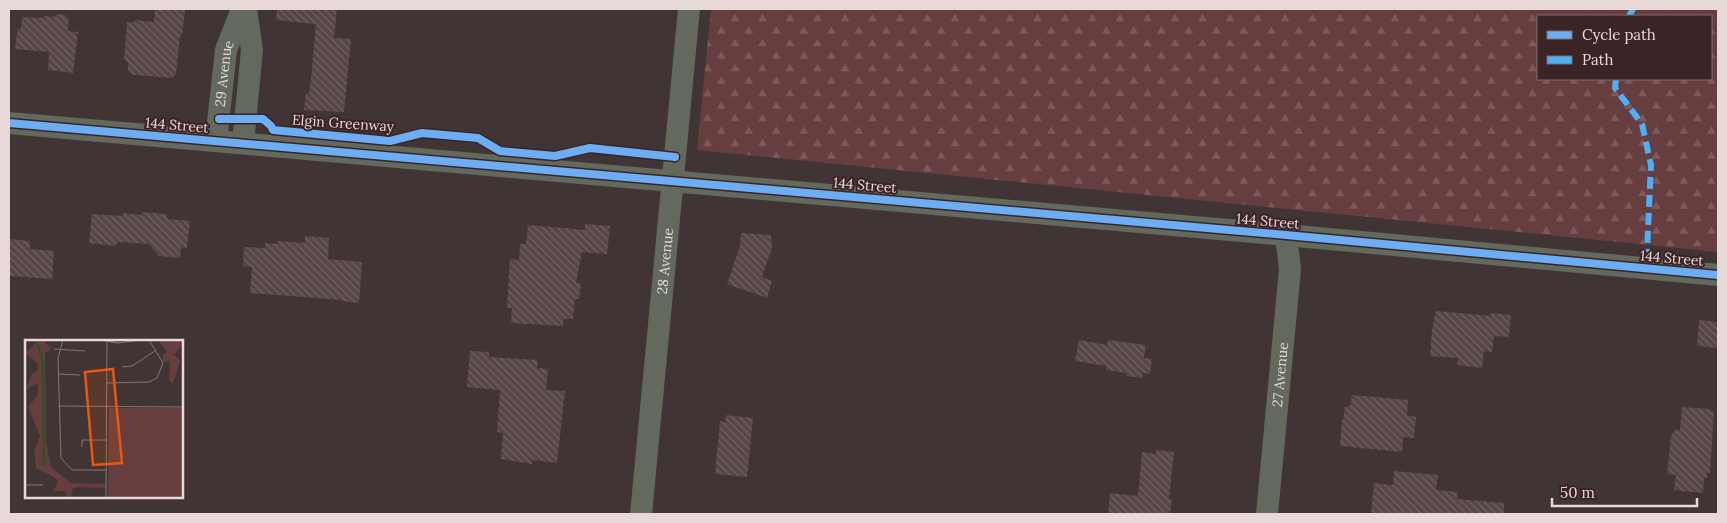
<svg xmlns="http://www.w3.org/2000/svg" width="1727" height="523" viewBox="0 0 1727 523" font-family="Lora,serif">
  <defs>
    <pattern id="forest-firs" width="22" height="20" patternUnits="userSpaceOnUse" patternTransform="scale(1.25)"><rect width="22" height="20" fill="#673e40"/><path d="M5 1l3.5 6h-7zM16 11l3.5 6h-7z" fill="#7d595b"/></pattern>
    <pattern id="building-back-hatch" width="6" height="6" patternUnits="userSpaceOnUse" patternTransform="scale(1.25)"><rect width="6" height="6" fill="#584647"/><path d="M-1 5l2 2M0 0l6 6M5-1l2 2" fill="none" stroke="#706061"/></pattern>
  </defs>
  <rect width="100%" height="100%" fill="#403434"/>
  <path fill="url(#forest-firs)" fill-rule="evenodd" d="M711 9H1718V252L697 150ZM1538 16H1711V79H1538Z"/>
  <path fill="url(#building-back-hatch)" d="M155 9 185 10 182 36H180L176 75H174L173 78 133 75 128 70V63L124 58 127 22H135V20L154 22Z
    M277 9H337L334 38 351 39 344 112 304 110 306 93 309 94 311 79 316 24 276 20Z
    M57 14 65 15 69 20 68 31 78 32 73 73 48 70 49 52 15 49 18 28 21 29 22 17 44 18V16L54 17Z
    M142 212 167 214V219L190 221 187 248 181 247 180 258 159 256 149 244 117 242 116 246 89 243 92 214 123 216V213L142 215Z
    M585 224 610 226 607 254 582 252 576 283H581L579 299H575L573 319H563V326L511 323 512 308H507L510 259 519 260 520 244H526L528 225 585 230Z
    M741 233 771 235 772 248 762 277 772 281 767 298 727 284 740 246Z
    M305 236 329 238 328 259 362 262 359 303 342 301V300L250 293 252 267 243 266 244 247 265 248V243L277 244 278 241 305 243Z
    M9 239 30 241V249L54 251 52 279 9 276Z
    M1436 311 1491 316V313L1511 315 1509 337 1494 336 1492 352 1484 351 1482 368 1457 365 1458 358 1430 356 1432 330Z
    M1699 320 1718 322V348L1697 346Z
    M1079 340 1107 345 1108 340 1146 345 1144 358 1152 359 1150 374 1143 373 1142 378 1126 376 1127 373 1106 370V366L1075 361Z
    M470 351 489 352V357L538 360 537 368 548 369 546 390 565 391 557 463 532 460V464L501 459 503 433 497 432 500 390 467 387Z
    M1352 395 1408 400 1407 415 1416 417 1414 438 1403 437 1402 452 1340 446 1342 420H1343L1345 407 1350 406Z
    M1682 407 1710 409V411H1714L1710 473H1707V478H1704L1703 493 1674 490 1676 475 1667 474 1671 436 1675 430H1680Z
    M726 415 753 418 747 477 715 474 720 421 725 422Z
    M1156 450 1174 452 1169 499H1172L1170 514H1108L1110 493 1138 496 1142 452 1156 454Z
    M1394 471 1438 475 1436 490 1458 492 1457 499 1504 503V514H1371L1374 483 1393 485Z"/>
  <g fill="none" stroke-linecap="round" stroke-linejoin="round">
    <g stroke="#64695e" stroke-width="22">
      <path d="M9 123 1286 235 1718 275"/>
      <path id="s1" d="M216 141 226 50 242 9"/>
      <path d="M243 143 252 50 246 9"/>
      <path id="s2" d="M641 514 689 9"/>
      <path id="s3" d="M1267 514 1290 269 1286 235"/>
    </g>
    <path stroke="#4cb0f7" stroke-width="6" stroke-dasharray="12 6" stroke-linecap="butt" d="M1629 16 1633 9
      M1616 79 1615 88 1642 124 1651 165 1647 252"/>
    <g stroke="#3b2425" stroke-width="11">
      <path id="cycleway" d="M219 119H263L271 126 273 130 390 141 422 133 478 138 500 151 555 156 590 148 675 157
        M9 123 1286 235 1718 275"/>
    </g>
    <use href="#cycleway" stroke="#6dadf4" stroke-width="8"/>
  </g>
  <g text-anchor="middle" dominant-baseline="central" stroke-width="4" stroke-linejoin="round" paint-order="stroke">
    <g font-size="14" fill="#e8d8d8" stroke="#3b2425">
      <text stroke="none"><textPath href="#s1" startOffset="68">29 Avenue</textPath></text>
      <text transform="translate(343 123) rotate(4)">Elgin Greenway</text>
      <text transform="translate(177 125) rotate(5)">144 Street</text>
      <text transform="translate(865 185) rotate(5)">144 Street</text>
      <text transform="translate(1268 221) rotate(5)">144 Street</text>
      <text transform="translate(1672 258) rotate(5)">144 Street</text>
      <text stroke="none"><textPath href="#s2" startOffset="254">28 Avenue</textPath></text>
      <text stroke="none"><textPath href="#s3" startOffset="140">27 Avenue</textPath></text>
    </g>
  </g>
  <g transform="translate(25 340)">
    <rect width="158" height="158" fill="#403434"/>
    <path d="M10 0H17L27 8 20 13 21 102 26 127 46 143 81 144V148L53 147 48 148 46 157H42L40 151H28L33 142 29 137 11 128 9 111 15 96 3 67 13 55V43L1 49 7 34 13 30V24L0 13 11 3ZM133 0H157V5L149 15 155 20 148 44 144 40 145 21 138 22 137 16 142 12ZM84 68H157V157H83Z" fill="#673e40"/>
    <path fill="none" stroke="#2f5225" stroke-width="2.5" d="M12 0 18 23 19 126"/>
    <path fill="none" stroke="#837676" stroke-width="1" d="M38 0 33 18 36 118 47 130H82M75 0 93 3 76 0M93 3 116 0M29 9 60 11M97 27 107 26 130 11M33 34 55 35M82 43 124 42 132 38 138 23 124 0M33 66 158 67M0 90V106M57 107V100H82M0 145H18M81 157 82 0"/>
    <path fill="#e8590c" fill-opacity="0.15" stroke="#e8590c" stroke-width="2.5" d="M88 29 97 123 68 125 60 32Z"/>
    <rect width="158" height="158" fill="none" stroke="#e8d8d8" stroke-width="2.5"/>
  </g>
  <rect width="1727" height="523" fill="none" stroke="#e8d8d8" stroke-width="20"/>
  <rect x="1537" y="15" width="175" height="65" fill="#3b2425" stroke="#806c6d"/>
  <rect x="1547" y="31" width="25" height="8" fill="#6dadf4" stroke="#806c6d"/>
  <text x="1582" y="40" font-size="15" fill="#e8d8d8">Cycle path</text>
  <rect x="1547" y="56" width="25" height="8" fill="#4cb0f7" stroke="#806c6d"/>
  <text x="1582" y="65" font-size="15" fill="#e8d8d8">Path</text>
  <path d="M1552 498v8h145v-8" fill="none" stroke="#e8d8d8" stroke-width="2.5"/>
  <text x="1560" y="498" font-size="15" fill="#e8d8d8" stroke="#3b2425" stroke-width="4" paint-order="stroke">50 m</text>
</svg>
